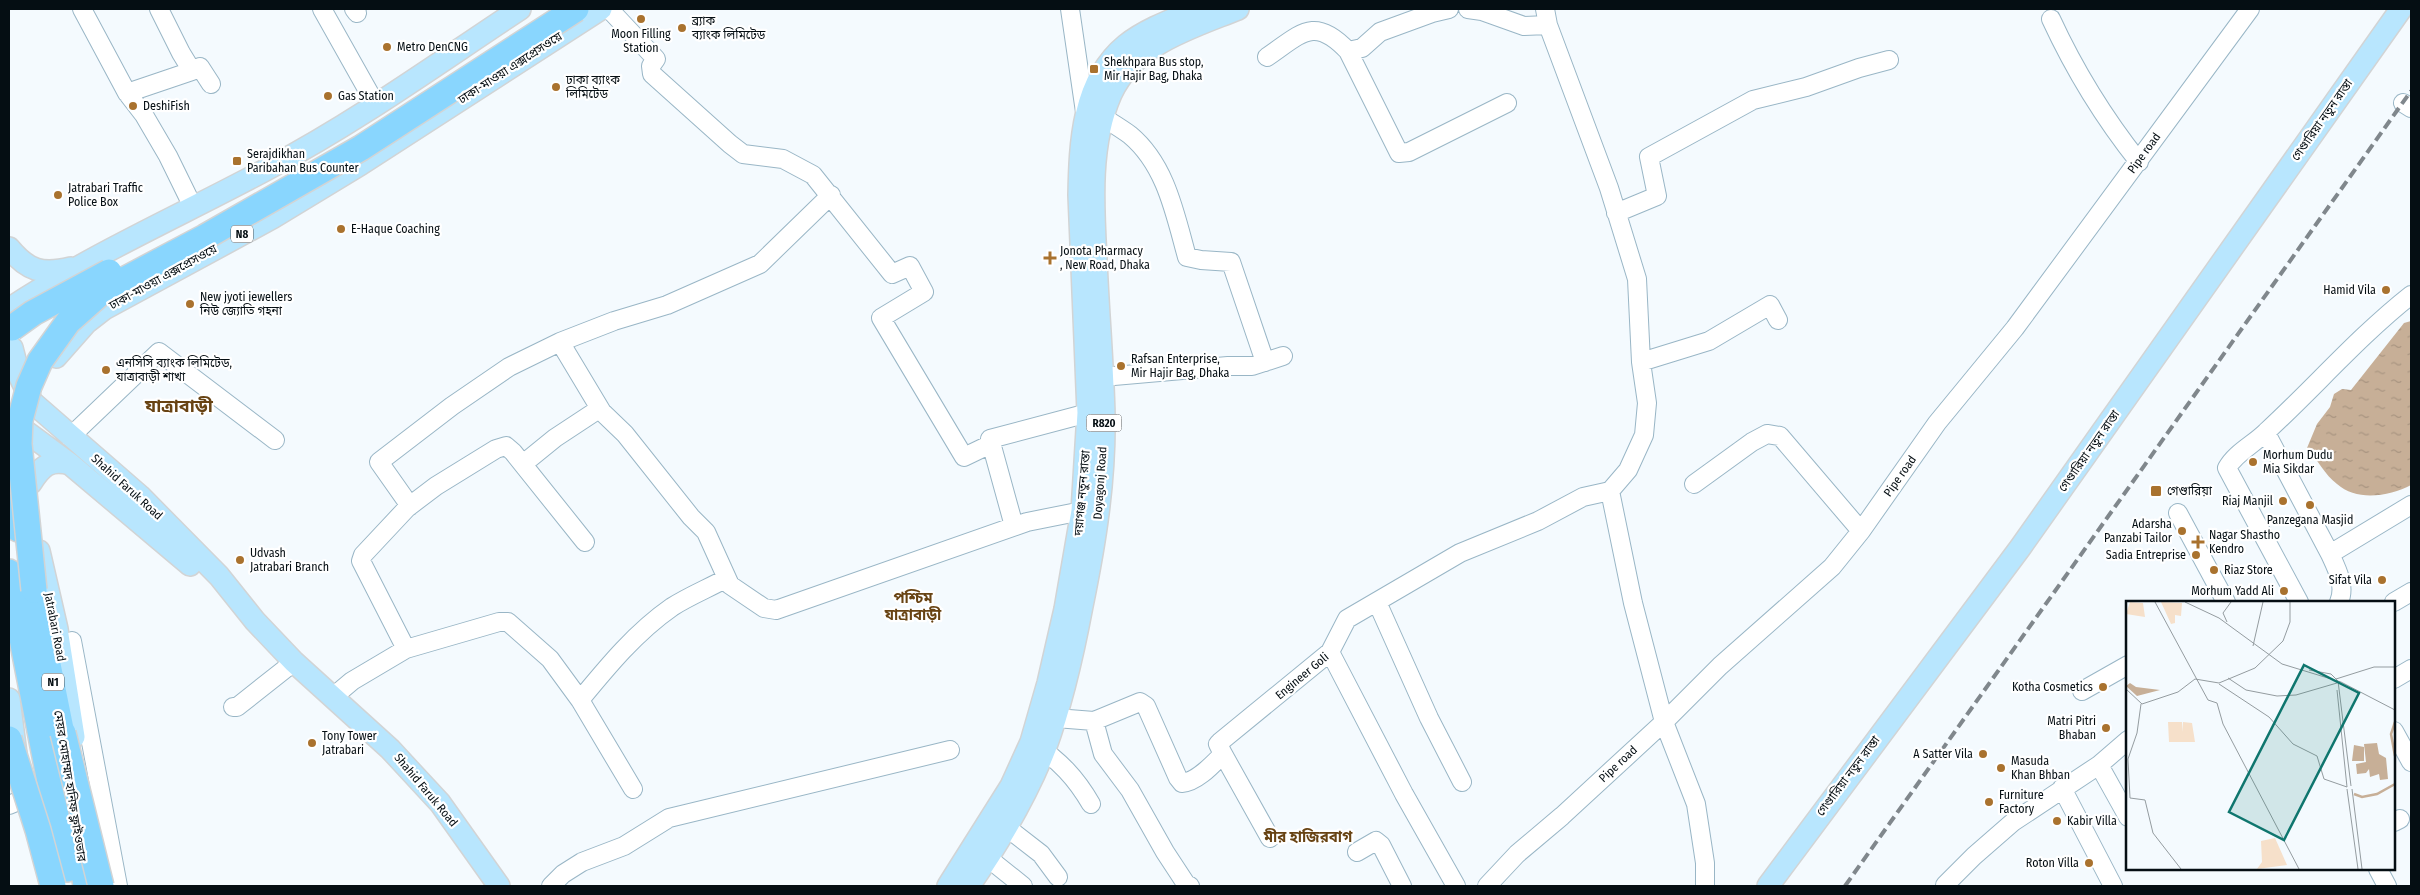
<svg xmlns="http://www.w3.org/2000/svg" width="2420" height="895" viewBox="0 0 2420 895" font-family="'Fira Sans Condensed','Noto Sans Bengali',sans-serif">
  <defs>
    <pattern id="water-ripples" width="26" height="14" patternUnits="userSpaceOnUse" patternTransform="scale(1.25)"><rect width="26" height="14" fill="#c7af97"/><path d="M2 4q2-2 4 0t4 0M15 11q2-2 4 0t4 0" fill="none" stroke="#a99581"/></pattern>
  </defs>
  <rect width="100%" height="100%" fill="#f4fafe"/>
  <path fill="url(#water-ripples)" d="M2411 321V485C2390 496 2357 502 2337 484 2325 475 2317 459 2307 448L2317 424 2330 407 2334 394 2342 389 2351 390 2404 323Z"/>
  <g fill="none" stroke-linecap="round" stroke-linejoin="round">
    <g stroke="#99b6c6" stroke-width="20">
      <path id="minor" d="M82 9 127 93 144 115 168 156 193 207
        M159 9 181 53 192 71 200 67 211 84
        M322 9 376 105
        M354 9 357 13
        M609 9 656 59 651 66 652 74 730 144 743 154 783 159 813 175 892 274 910 266 924 292 881 318 964 457 991 444
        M1070 9 1085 112
        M1429 9 1432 13 1449 9
        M1468 9 1482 11 1524 26 1548 25 1609 188 1637 279 1641 362 1647 403 1644 435 1628 470 1610 491 1633 603 1664 722 1696 804 1705 863V886
        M1545 9 1548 25
        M2051 19C2075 71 2104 118 2139 162
        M1348 51 1399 153 1409 152 1507 103
        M1267 57C1301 34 1314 15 1348 51L1362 48 1380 32 1432 13
        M127 93 192 71
        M2403 103 2411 108
        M1104 118C1112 123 1122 129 1130 135 1166 165 1175 214 1187 257L1201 260 1231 262 1265 362
        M1616 213 1657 196 1649 157 1753 100 1806 87 1859 68 1889 60
        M560 342 602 412
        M1641 362 1709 341 1770 305 1778 320
        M1091 378 1228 366H1252L1283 356
        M2266 433 2330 554
        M70 437 159 352 275 440
        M523 464 555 438 599 409 625 434 691 517 706 532 730 585 764 608 776 610 1027 522 1082 511
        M1694 484 1752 442 1767 434 1780 436 1861 531
        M410 506 379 462 452 406 509 367 560 342 614 321 667 305 760 264 831 195
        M2178 513 2226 602
        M1014 526 990 439 1088 413
        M1377 602 1429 718 1462 782
        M2299 602 2227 468C2235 453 2254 444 2266 432 2315 387 2359 336 2411 295
        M2339 602C2346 586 2337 569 2330 554L2411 505
        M2394 602 2411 592
        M72 641 118 886
        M406 649 361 561 363 555 407 508 436 486 496 449 506 446 513 452 585 542
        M1330 652 1404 794 1456 886
        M2394 679 2411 669
        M2082 691 2128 665
        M333 697 352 681 406 649 499 622H508L550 659 580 700 633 789
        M580 700C608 666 636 632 672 607 689 596 709 588 727 578
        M233 707H237L294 662
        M1043 717 1094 721 1140 702 1146 706 1178 778 1182 783C1197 782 1213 764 1223 754L1218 744 1220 742 1330 652 1347 619 1460 553 1538 521 1583 497 1610 491
        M1094 721 1103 754 1130 790 1165 852 1186 884 1190 886
        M2394 731 2411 762
        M1034 744C1059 760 1076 778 1091 804
        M1223 754 1270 838
        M2099 765 2128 817
        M2062 788 2113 886
        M9 805 21 800
        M997 820 1041 854 1058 877
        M2394 822 2400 819
        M978 850 1023 886
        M1357 852 1376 841 1381 845 1402 886
        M2378 869 2387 886
        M1945 885 1974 856 2013 822 2099 765 2128 740
        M551 886 563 874 582 862 624 846 669 818 950 750
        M1487 886 1517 854 1562 816 1664 722 1720 666 1832 567 1861 531 1937 423 2015 328 2250 9"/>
    </g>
    <g stroke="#d2d4d5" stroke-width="24">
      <path id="major" d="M9 248C28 271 42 275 71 268
        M9 309C92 254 184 214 271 167 358 121 438 63 520 9
        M12 348 19 375 32 402 140 496 219 576 255 621 294 662 390 749 440 803 499 886
        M56 357 86 323 104 309 272 218 361 164 601 9
        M10 420 70 464 190 565
        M31 483C41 467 50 458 70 464
        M39 551 57 629 74 737
        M9 699 16 754
        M948 886 1011 786 1031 742 1048 683 1065 609 1082 511 1088 413 1079 195C1080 144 1082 81 1126 45 1146 29 1174 19 1198 9
        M969 886C998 844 1026 797 1045 749 1062 703 1073 654 1082 606 1095 543 1105 481 1104 416 1103 364 1098 311 1096 259 1093 205 1089 144 1111 94 1134 44 1191 28 1238 9
        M1768 886 2020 548 2401 9"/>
    </g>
    <g stroke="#d2d4d5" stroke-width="28">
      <path id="highway" d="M9 480 18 529
        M29 570 66 754
        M9 572 67 869
        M77 826 86 886"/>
    </g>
    <use href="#minor" stroke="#fff" stroke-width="18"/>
    <use href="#major" stroke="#b8e6fe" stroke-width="21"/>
    <use href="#highway" stroke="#89d6fe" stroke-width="25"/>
    <path stroke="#80878c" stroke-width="4" stroke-dasharray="10 5" stroke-linecap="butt" d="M1845 886 2411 91"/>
    <g stroke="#d2d4d5" stroke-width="28" stroke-linecap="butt">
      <path id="highway-bridge" d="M12 328 33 313 109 272
        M34 590 19 444 20 420 29 386 40 361 68 322 103 291 205 237 361 148 576 9
        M63 733 101 886
        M9 739 38 830 53 886"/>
    </g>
    <use href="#highway-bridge" stroke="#89d6fe" stroke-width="25"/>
  </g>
  <g fill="#a9722e" stroke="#fff" stroke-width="2">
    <circle cx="641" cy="19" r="5"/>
    <circle cx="682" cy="28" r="5"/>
    <circle cx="387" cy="47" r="5"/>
    <rect x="1089" y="64" width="10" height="10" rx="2.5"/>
    <circle cx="556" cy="87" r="5"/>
    <circle cx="328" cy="96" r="5"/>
    <circle cx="133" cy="106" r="5"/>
    <rect x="232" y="156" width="10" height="10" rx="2.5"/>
    <circle cx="58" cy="195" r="5"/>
    <circle cx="341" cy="229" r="5"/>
    <path d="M1047.5 250.5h5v5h5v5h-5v5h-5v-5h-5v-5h5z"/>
    <circle cx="2386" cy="290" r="5"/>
    <circle cx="190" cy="304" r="5"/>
    <circle cx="1121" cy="366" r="5"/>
    <circle cx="106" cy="370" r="5"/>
    <circle cx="2253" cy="462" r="5"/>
    <rect x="2150" y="485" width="12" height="12" rx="2.5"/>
    <circle cx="2283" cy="501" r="5"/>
    <circle cx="2310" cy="505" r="5"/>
    <circle cx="2182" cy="531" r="5"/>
    <path d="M2195.5 534.5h5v5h5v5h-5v5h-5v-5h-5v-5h5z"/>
    <circle cx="2196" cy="555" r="5"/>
    <circle cx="240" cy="560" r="5"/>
    <circle cx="2214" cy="570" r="5"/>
    <circle cx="2382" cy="580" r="5"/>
    <circle cx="2284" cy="591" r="5"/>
    <circle cx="2103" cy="687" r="5"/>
    <circle cx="2106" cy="728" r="5"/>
    <circle cx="312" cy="743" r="5"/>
    <circle cx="1983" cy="754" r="5"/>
    <circle cx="2001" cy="768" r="5"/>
    <circle cx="1989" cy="802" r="5"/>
    <circle cx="2057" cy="821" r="5"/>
    <circle cx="2089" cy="863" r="5"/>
  </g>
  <g text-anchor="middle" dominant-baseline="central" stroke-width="4.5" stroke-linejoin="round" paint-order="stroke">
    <g fill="#fff" stroke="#50565a" stroke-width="1">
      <rect x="231" y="225.5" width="22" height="17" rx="4"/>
      <rect x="1086.5" y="414.5" width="35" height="17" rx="4"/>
      <rect x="42" y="673.5" width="22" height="17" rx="4"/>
    </g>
    <g font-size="11" font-weight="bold" fill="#050e13">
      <text x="242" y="234">N8</text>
      <text x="1104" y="423">R820</text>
      <text x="53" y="682">N1</text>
    </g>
    <g font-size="12" fill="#050e13" stroke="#fff" text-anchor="start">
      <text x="692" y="21">ব্র্যাক<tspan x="692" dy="14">ব্যাংক লিমিটেড</tspan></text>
      <text x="641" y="34" text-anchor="middle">Moon Filling<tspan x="641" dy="14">Station</tspan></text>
      <text x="397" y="47">Metro DenCNG</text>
      <text x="1104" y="62">Shekhpara Bus stop,<tspan x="1104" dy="14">Mir Hajir Bag, Dhaka</tspan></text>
      <text x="566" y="80">ঢাকা ব্যাংক<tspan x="566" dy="14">লিমিটেড</tspan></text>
      <text x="338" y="96">Gas Station</text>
      <text x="143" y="106">DeshiFish</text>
      <text x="247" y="154">Serajdikhan<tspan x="247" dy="14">Paribahan Bus Counter</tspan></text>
      <text x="68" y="188">Jatrabari Traffic<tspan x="68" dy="14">Police Box</tspan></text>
      <text x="351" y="229">E-Haque Coaching</text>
      <text x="1060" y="251">Jonota Pharmacy<tspan x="1060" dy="14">, New Road, Dhaka</tspan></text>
      <text x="2376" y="290" text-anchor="end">Hamid Vila</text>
      <text x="200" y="297">New jyoti jewellers<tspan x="200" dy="14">নিউ জ্যোতি গহনা</tspan></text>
      <text x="1131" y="359">Rafsan Enterprise,<tspan x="1131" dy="14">Mir Hajir Bag, Dhaka</tspan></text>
      <text x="116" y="363">এনসিসি ব্যাংক লিমিটেড,<tspan x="116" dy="14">যাত্রাবাড়ী শাখা</tspan></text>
      <text x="2263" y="455">Morhum Dudu<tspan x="2263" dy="14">Mia Sikdar</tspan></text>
      <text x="2167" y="491">গেণ্ডারিয়া</text>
      <text x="2273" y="501" text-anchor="end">Riaj Manjil</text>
      <text x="2310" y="520" text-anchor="middle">Panzegana Masjid</text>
      <text x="2172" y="524" text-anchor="end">Adarsha<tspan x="2172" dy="14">Panzabi Tailor</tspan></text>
      <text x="2209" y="535">Nagar Shastho<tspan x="2209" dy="14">Kendro</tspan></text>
      <text x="250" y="553">Udvash<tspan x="250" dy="14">Jatrabari Branch</tspan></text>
      <text x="2186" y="555" text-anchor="end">Sadia Entreprise</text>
      <text x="2224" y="570">Riaz Store</text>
      <text x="2372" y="580" text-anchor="end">Sifat Vila</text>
      <text x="2274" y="591" text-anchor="end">Morhum Yadd Ali</text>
      <text x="2093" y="687" text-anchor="end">Kotha Cosmetics</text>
      <text x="2096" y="721" text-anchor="end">Matri Pitri<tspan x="2096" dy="14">Bhaban</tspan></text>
      <text x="322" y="736">Tony Tower<tspan x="322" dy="14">Jatrabari</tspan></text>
      <text x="1973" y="754" text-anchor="end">A Satter Vila</text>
      <text x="2011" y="761">Masuda<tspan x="2011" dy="14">Khan Bhban</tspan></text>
      <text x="1999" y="795">Furniture<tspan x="1999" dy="14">Factory</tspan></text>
      <text x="2067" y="821">Kabir Villa</text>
      <text x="2079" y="863" text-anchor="end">Roton Villa</text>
    </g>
    <g font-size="12" fill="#050e13" stroke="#fff">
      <text transform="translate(510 68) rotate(-33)">ঢাকা-মাওয়া এক্সপ্রেসওয়ে</text>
      <text transform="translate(2322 120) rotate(-55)">গেণ্ডারিয়া নতুন রাস্তা</text>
      <text transform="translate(2144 153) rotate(-54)">Pipe road</text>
      <text transform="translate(163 277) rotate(-29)">ঢাকা-মাওয়া এক্সপ্রেসওয়ে</text>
      <text transform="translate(2089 451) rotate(-55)">গেণ্ডারিয়া নতুন রাস্তা</text>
      <text transform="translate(1900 476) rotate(-55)">Pipe road</text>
      <text transform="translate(1100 483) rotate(-86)">Doyagonj Road</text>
      <text transform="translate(127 487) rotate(42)">Shahid Faruk Road</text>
      <text transform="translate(1082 493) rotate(-85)">দয়াগঞ্জ নতুন রাস্তা</text>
      <text transform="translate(55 627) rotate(79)">Jatrabari Road</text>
      <text transform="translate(1302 676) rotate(-40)">Engineer Goli</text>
      <text transform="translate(1618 764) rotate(-43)">Pipe road</text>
      <text transform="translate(1848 776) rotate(-53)">গেণ্ডারিয়া নতুন রাস্তা</text>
      <text transform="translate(70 786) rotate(81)">মেয়র মোহাম্মদ হানিফ ফ্লাইওভার</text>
      <text transform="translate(426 790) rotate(50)">Shahid Faruk Road</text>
    </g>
    <g font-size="15" font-weight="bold" fill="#684313" stroke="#fff">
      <text x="913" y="598">পশ্চিম<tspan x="913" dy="17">যাত্রাবাড়ী</tspan></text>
      <text x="1308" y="837">মীর হাজিরবাগ</text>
    </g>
    <g font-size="18" font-weight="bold" fill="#684313" stroke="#fff">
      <text x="179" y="406">যাত্রাবাড়ী</text>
    </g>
  </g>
  <g transform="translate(2126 601)">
    <rect width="269" height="269" fill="#f4fafe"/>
    <path d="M4 1 17 2 19 16 0 13ZM35 1 56 2 55 15 49 14V22L45 23ZM149 237 161 264 131 268 136 261 135 240Z" fill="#f6e0ca"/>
    <path d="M42 121H56L57 131V121L66 122 69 141H43Z" fill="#f6e0ca"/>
    <path d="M4 82 10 86 34 89 11 95 0 85ZM251 142 253 153 260 157 262 178 254 179 253 173 244 176 243 168 240 172 231 173 230 163 240 161 238 143ZM228 144 238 146V160H226Z" fill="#c7af97"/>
    <path fill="none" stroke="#c7af97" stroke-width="2.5" d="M269 121 265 133 269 155M228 193 236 196 251 193 269 183"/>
    <path fill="none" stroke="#949ca0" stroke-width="1" d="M29 1 82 99 91 102 97 123 173 268M59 1 93 17 156 63 215 81 269 109M101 21 97 12 105 1M127 45 137 1M183 69 205 73 212 80 225 185M102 77 120 89 151 95 170 94 211 82M210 78 248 66H269M93 82 129 67 157 40 164 21V1M93 83 143 116 167 143 191 155 198 178 221 186M0 88 16 103 52 91 69 78 93 82M211 89 221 186M15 103 11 132 2 158 4 197 19 199 27 232 55 268M221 188 232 268M226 188 236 268"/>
    <path fill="#0f766e" fill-opacity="0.15" stroke="#0f766e" stroke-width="2.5" d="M178 64 233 92 158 239 103 211Z"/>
    <rect width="269" height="269" fill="none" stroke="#050e13" stroke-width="2.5"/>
  </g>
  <rect width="2420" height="895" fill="none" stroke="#050e13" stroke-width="20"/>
</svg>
